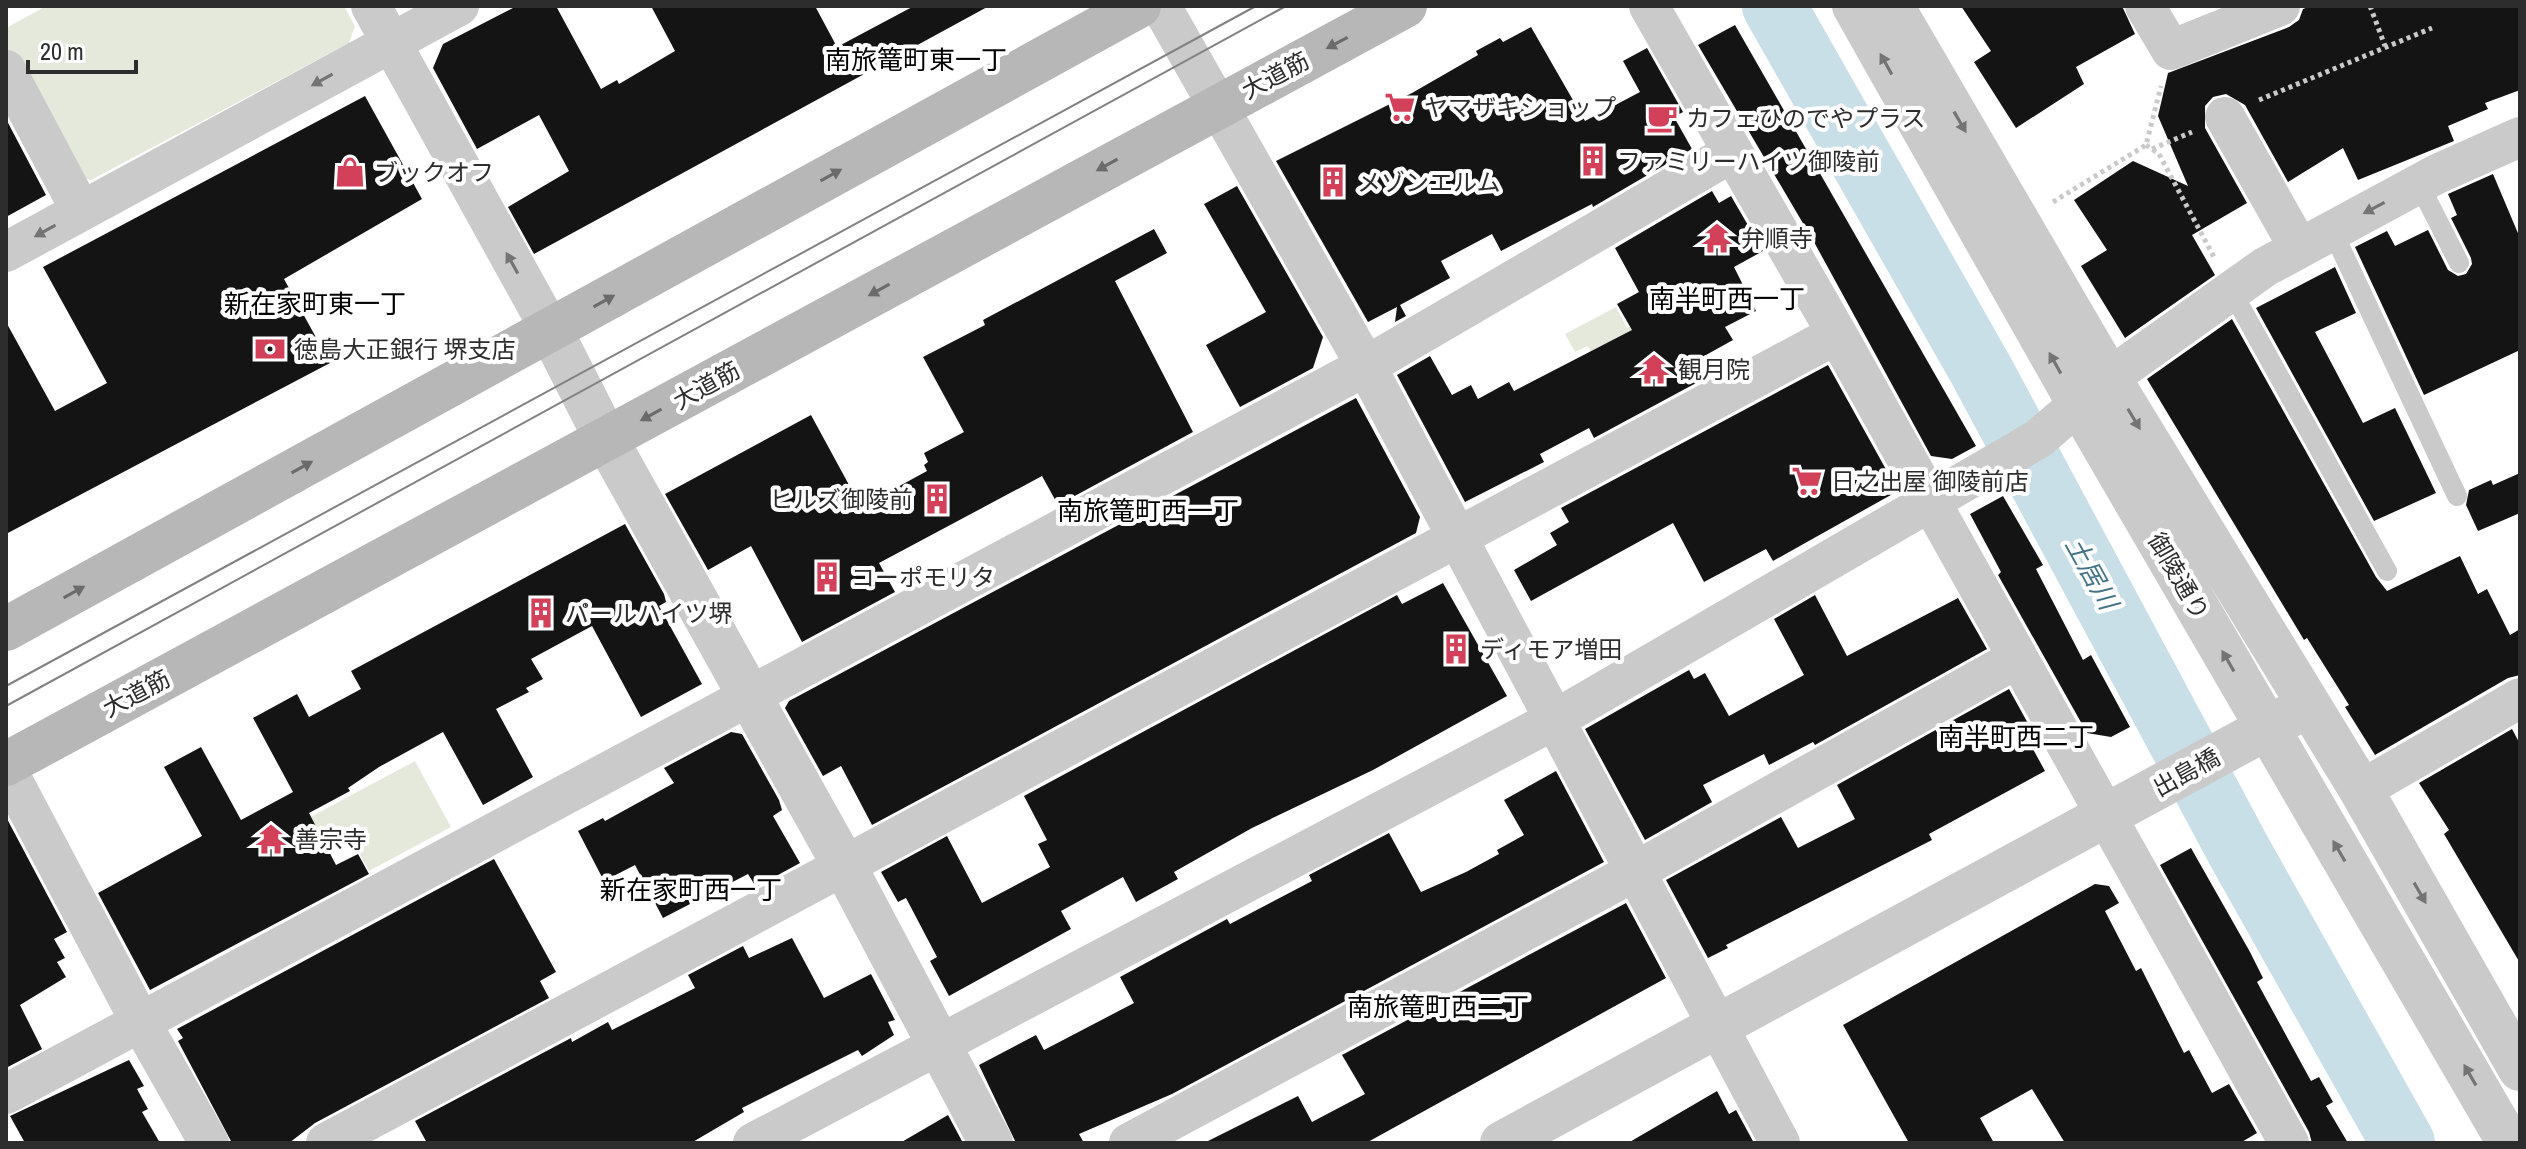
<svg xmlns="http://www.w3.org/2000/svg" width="2526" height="1149" viewBox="0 0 2526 1149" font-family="'Archivo Narrow','Noto Sans JP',sans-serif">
  <rect width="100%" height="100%" fill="#fff"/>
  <path fill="#e4e9dc" d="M46 6H344L355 26 349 43 91 180 77 176 6 48 8 27Z
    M1616 307 1627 328 1647 318 1672 331 1596 363 1588 346 1575 352 1565 334Z
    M415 761 451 827 369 871 349 835 319 851 303 821Z"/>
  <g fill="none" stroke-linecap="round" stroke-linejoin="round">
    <path stroke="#c9dfe7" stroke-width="64" d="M1774 6 1982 372 2240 853 2403 1143"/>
  </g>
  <path fill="#141414" d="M517 6H556L601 89 617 80 619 84 675 51 651 6H815L837 47 914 6H989L534 254 508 207 569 171 539 115 477 149 433 68 443 44Z
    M1961 6H2122L2135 34 2076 67 2084 84 2016 128 1974 62 1991 51Z
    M2311 6H2520V90L2485 103 2488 109 2448 126 2454 141 2358 180 2343 148 2288 182 2245 105 2226 94 2213 97 2205 106V128L2247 203 2192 235 2215 275 2125 338 2081 266 2107 250 2074 200 2133 161 2188 186 2158 116 2168 73 2289 27 2299 20 2303 9Z
    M1735 25 1976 446 1952 459 1931 456 1814 242 1698 45Z
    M1531 27 1585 121 1640 92 1623 61 1647 48 1683 112 1674 117 1692 149 1593 207 1592 204 1501 251 1492 234 1441 261 1450 278 1400 305 1406 316 1395 322 1397 307 1368 322 1276 161 1412 93 1478 55 1476 51 1500 38 1503 42Z
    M365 96 422 199 284 279 330 363 6 534V322L55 411 107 383 43 267Z
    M6 119 46 195 6 217Z
    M2493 174 2520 238V350L2424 395 2355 247 2387 231 2395 246 2428 230 2448 270 2458 276 2466 274 2472 264 2471 258 2451 218 2457 215 2448 194Z
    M1237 186 1323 337 1313 368 1240 407 1206 345 1266 312 1204 204Z
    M1712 191 1719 203 1731 196 1763 251 1734 267 1756 311 1725 327 1733 340 1688 365 1698 382 1594 438 1589 428 1540 454 1544 462 1465 502 1397 375 1430 356 1452 395 1471 385 1478 399 1509 382 1514 391 1632 330 1617 304 1639 292 1615 248Z
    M1154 229 1167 253 1115 281 1193 432 1058 505 1042 476 879 563 895 592 802 642 751 546 708 570 665 494 811 415 861 507 927 471 924 465 928 462 924 453 964 432 923 357 985 325 983 320Z
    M2335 267 2356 313 2315 332 2363 423 2395 408 2436 493 2374 521 2256 308Z
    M2232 319 2376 577 2387 591 2460 556 2478 594 2487 589 2510 635 2520 629V675L2508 678 2375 755 2345 707 2349 705 2307 638 2304 640 2147 379Z
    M1828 365 1898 491 1773 561 1766 549 1704 582 1673 523 1531 601 1514 570 1557 545 1550 533 1569 522 1561 508Z
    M1356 398 1420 517 1416 533 872 825 841 766 823 776 785 708 789 701Z
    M2520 473V513L2478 531 2466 505 2469 490 2491 480 2493 485Z
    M2003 496 2043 565 2036 569 2083 660 2091 655 2130 727 2111 737 2087 733 1998 575 2001 572 1970 514Z
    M625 524 664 594 666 602 659 606 702 684 641 717 592 626 531 659 543 679 526 688 529 692 496 709 533 777 483 805 443 732 379 767 348 788 350 791 309 813 336 865 358 854 369 874 150 990 98 893 202 836 164 767 201 747 241 820 293 792 253 718 297 694 309 717 361 689 351 671Z
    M1443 583 1507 696 1373 770 1252 828 1174 872 1178 879 1136 902 1123 877 1061 911 1071 929 949 996 930 961 937 957 906 898 898 902 881 872 947 836 982 903 1050 867 1038 844 1047 840 1024 796 1397 595 1402 604Z
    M1815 595 1847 656 1958 598 1987 649 1815 745 1813 742 1769 765 1764 754 1703 785 1712 802 1645 840 1585 729 1689 670 1694 679 1705 673 1729 716 1804 675 1774 619Z
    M2009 689 2030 727 2023 731 2045 771 1929 834 1932 840 1726 945 1728 948 1708 958 1666 880 1781 817 1798 848 1855 819 1837 785Z
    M2512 729 2520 744V963L2444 834 2449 830 2419 783Z
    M731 732 742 734 779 800 782 810 773 816 800 863 756 887 748 874 663 918 635 865 604 881 578 831 603 818 605 821 674 783 664 768Z
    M1556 771 1604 862 1172 1094 1079 1134 1084 1143H1016L979 1065 1036 1035 1044 1050 1134 1003 1120 977 1227 919 1230 924 1312 881 1309 875 1389 833 1421 892 1466 872 1499 854 1497 850 1524 835 1504 800Z
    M6 817 67 932 54 939 65 958 57 962 66 977 20 1005 42 1049 6 1068Z
    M2191 848 2250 952 2263 978 2257 982 2311 1081 2319 1077 2333 1102 2326 1106 2348 1143H2312L2309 1132 2160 865Z
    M494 859 556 972 540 981 549 998 315 1123 289 1143H232L178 1041 183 1038 177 1029Z
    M2095 884 2109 886 2119 903 2105 911 2136 971 2141 968 2184 1053 2189 1050 2212 1093 2229 1084 2257 1133 2240 1143H2065L2032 1089 1980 1118 1994 1143H1909L1843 1025Z
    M1626 903 1666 978 1366 1143H1204L1298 1096 1312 1122 1365 1094 1342 1055Z
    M792 938 824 998 871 974 895 1020 888 1022 894 1035 862 1056 858 1050 742 1108 744 1112 691 1143H427L415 1121 571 1038 572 1042 608 1022 612 1030 695 988 688 975 743 946 749 958Z
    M129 1060 144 1086 137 1089 148 1109 142 1112 160 1143H25L10 1116Z
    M1717 1091 1729 1114 1736 1110 1754 1143H1628Z
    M948 1115 963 1143H900Z"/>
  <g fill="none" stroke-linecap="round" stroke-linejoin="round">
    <path stroke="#cacaca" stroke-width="5" stroke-dasharray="4 4" stroke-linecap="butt" d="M2370 6 2385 46
      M2259 100 2432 28
      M2146 145 2159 154 2215 259
      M2152 149 2192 132
      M2053 202 2146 145 2161 86"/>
    <path stroke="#cacaca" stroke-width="20" d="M2419 184 2459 263
      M2332 230 2457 496
      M2231 290 2387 571"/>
    <path stroke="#cacaca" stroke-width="40" d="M371 6 551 331
      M1161 6 1366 366 1780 1143
      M1649 6 1837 334 2289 1143
      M2145 6 2171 50 2280 6
      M6 70 81 211
      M2225 117 2299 248
      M6 252 459 6
      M6 768 141 1023 209 1143
      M2361 790 2520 698
      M6 1094 1366 366 1733 152
      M326 1143 1837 334
      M753 1143 1556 719 2038 439 2109 378 2265 267 2437 174 2520 137
      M1129 1143 1636 871 2016 659"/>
    <path stroke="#cacaca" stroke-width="44" d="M1854 6 2079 404 2509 1143
      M1892 6 2109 378 2361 790 2520 1069
      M551 331 606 439 845 867 991 1143
      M1502 1143 2293 714"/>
    <path stroke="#b7b7b7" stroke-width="44" d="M6 629 1139 6
      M6 764 1405 6"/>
    <path stroke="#828282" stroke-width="2" d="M6 686 1256 6
      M6 706 1286 6"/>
  </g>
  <defs><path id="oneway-solid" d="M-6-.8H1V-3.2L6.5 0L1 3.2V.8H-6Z" transform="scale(2)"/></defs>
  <g fill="#6b6b6b">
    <use href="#oneway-solid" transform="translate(1337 43) rotate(152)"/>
    <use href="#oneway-solid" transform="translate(1107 165) rotate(151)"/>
    <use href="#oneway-solid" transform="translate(831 175) rotate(-29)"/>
    <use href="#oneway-solid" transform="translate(879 290) rotate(151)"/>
    <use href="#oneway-solid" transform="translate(604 301) rotate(-29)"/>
    <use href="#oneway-solid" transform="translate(651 415) rotate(151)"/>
    <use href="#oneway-solid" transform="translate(302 467) rotate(-29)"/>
    <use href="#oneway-solid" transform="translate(74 592) rotate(-29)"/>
  </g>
  <g fill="#747474">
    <use href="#oneway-solid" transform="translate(1886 64) rotate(-119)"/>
    <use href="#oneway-solid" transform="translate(322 80) rotate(151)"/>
    <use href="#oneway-solid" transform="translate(1960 122) rotate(60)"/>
    <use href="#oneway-solid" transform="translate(2374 208) rotate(152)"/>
    <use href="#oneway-solid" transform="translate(45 231) rotate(151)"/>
    <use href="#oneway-solid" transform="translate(512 263) rotate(-119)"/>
    <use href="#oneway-solid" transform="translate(2055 363) rotate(-119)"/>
    <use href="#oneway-solid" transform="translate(2134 419) rotate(59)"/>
    <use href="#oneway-solid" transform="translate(2228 661) rotate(-120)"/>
    <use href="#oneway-solid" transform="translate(2339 851) rotate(-120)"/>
    <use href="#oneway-solid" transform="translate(2420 893) rotate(60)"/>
    <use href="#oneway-solid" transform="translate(2470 1075) rotate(-120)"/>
  </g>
  <defs>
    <g id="supermarket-bare" transform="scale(2.4)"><path d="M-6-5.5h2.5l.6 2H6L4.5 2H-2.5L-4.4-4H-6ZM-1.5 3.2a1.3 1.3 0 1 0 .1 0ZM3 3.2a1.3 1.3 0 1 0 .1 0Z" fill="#d34059" stroke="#fff" stroke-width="2.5" paint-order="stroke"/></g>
    <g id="cafe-bare" transform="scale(2.4)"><path d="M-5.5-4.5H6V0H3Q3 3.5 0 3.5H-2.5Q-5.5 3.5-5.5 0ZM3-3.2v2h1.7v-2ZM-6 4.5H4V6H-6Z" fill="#d34059" stroke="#fff" stroke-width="2.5" paint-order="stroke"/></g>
    <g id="building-bare" transform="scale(2.4)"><path d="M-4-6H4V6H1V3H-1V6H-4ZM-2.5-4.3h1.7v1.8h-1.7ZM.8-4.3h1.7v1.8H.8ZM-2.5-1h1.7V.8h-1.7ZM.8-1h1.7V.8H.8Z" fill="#d34059" stroke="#fff" stroke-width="2.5" paint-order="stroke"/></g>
    <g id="shop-bare" transform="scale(2.4)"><path d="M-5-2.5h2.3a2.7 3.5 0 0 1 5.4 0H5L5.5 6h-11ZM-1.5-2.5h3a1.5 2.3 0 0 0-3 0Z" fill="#d34059" stroke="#fff" stroke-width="2.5" paint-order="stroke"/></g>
    <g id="temple-bare" transform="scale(2.4)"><path d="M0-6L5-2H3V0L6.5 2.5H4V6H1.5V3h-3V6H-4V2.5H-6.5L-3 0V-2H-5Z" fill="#d34059" stroke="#fff" stroke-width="2.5" paint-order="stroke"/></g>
    <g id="bank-bare" transform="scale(2.4)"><path d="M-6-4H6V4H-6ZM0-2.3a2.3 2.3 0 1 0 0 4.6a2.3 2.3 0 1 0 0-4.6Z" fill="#d34059" stroke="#fff" stroke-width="2.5" paint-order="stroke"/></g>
  </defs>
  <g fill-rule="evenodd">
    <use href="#supermarket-bare" x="1400" y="107"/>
    <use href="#cafe-bare" x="1662" y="118"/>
    <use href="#building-bare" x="1593" y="161"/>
    <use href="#shop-bare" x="350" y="172"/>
    <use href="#building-bare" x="1333" y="182"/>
    <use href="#temple-bare" x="1717" y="238"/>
    <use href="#bank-bare" x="270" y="349"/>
    <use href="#temple-bare" x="1654" y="369"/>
    <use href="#supermarket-bare" x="1807" y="481"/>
    <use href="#building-bare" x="937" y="499"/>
    <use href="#building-bare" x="827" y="577"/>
    <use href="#building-bare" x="541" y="613"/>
    <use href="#building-bare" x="1456" y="649"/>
    <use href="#temple-bare" x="271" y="839"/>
  </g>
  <g text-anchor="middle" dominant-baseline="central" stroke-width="8" stroke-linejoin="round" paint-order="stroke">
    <g font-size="24" fill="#2d2d2d" stroke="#fff">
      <text transform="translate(1275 75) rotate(-28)">大道筋</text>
      <text transform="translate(706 385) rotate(-29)">大道筋</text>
      <text transform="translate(2179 576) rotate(60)">御陵通り</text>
      <text transform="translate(136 693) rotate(-28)">大道筋</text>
      <text transform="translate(2186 772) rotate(-29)">出島橋</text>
    </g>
    <g font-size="24" fill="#2d2d2d" stroke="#fff" text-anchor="start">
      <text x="1424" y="107">ヤマザキショップ</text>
      <text x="1686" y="118">カフェひのでやプラス</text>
      <text x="1617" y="161">ファミリーハイツ御陵前</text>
      <text x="374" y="172">ブックオフ</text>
      <text x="1357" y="182">メゾンエルム</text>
      <text x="1741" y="238">弁順寺</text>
      <text x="294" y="349">徳島大正銀行 堺支店</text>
      <text x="1678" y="369">観月院</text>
      <text x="1831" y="481">日之出屋 御陵前店</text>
      <text x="913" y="499" text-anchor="end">ヒルズ御陵前</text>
      <text x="851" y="577">コーポモリタ</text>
      <text x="565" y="613">パールハイツ堺</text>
      <text x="1480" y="649">ディモア増田</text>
      <text x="295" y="839">善宗寺</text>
    </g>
    <g font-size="26" fill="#000" stroke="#fff">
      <text x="916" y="59">南旅篭町東一丁</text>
      <text x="1727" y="298">南半町西一丁</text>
      <text x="315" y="303">新在家町東一丁</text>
      <text x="1148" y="510">南旅篭町西一丁</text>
      <text x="2016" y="736">南半町西二丁</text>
      <text x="691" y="889">新在家町西一丁</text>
      <text x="1438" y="1006">南旅篭町西二丁</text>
    </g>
    <g font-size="26" font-style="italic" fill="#437386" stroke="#fff">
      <text transform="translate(2092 573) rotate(61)">土居川</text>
    </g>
  </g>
  <rect width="2526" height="1149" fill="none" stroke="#2d2d2d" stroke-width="16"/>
  <path d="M28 60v12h108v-12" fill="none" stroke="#2d2d2d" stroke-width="4"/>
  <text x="40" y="60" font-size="24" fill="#2d2d2d" stroke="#ffffff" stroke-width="6" paint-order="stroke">20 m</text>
</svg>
